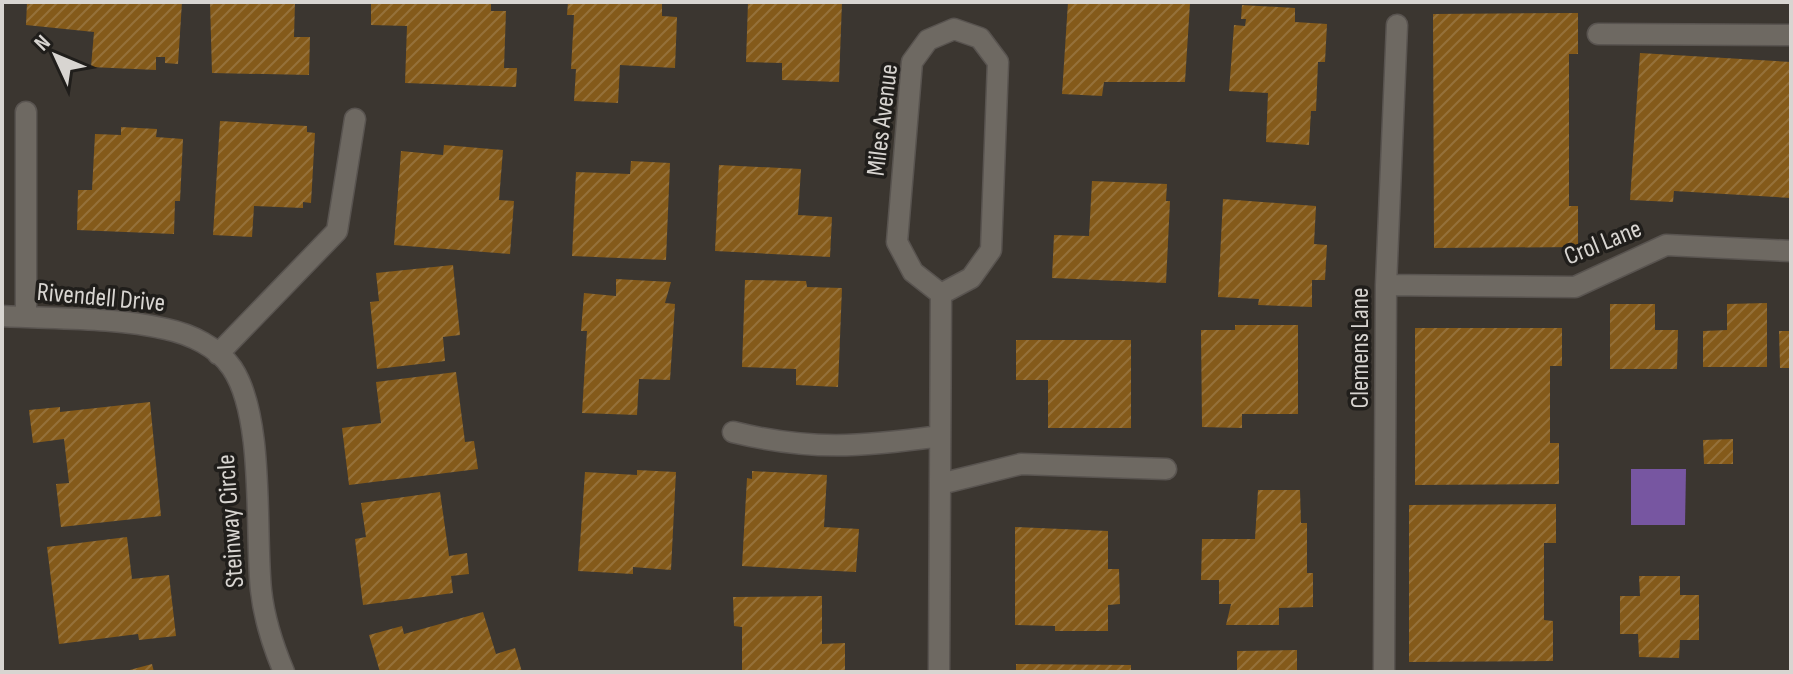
<svg xmlns="http://www.w3.org/2000/svg" width="1793" height="674" viewBox="0 0 1793 674" font-family="'Sofia Sans Condensed',sans-serif">
  <defs>
    <pattern id="building-hatch" width="6" height="6" patternUnits="userSpaceOnUse" patternTransform="scale(2)"><rect width="6" height="6" fill="#845a1a"/><path d="M-1 1l2-2M0 6l6-6M5 7l2-2" fill="none" stroke="#95713a"/></pattern>
  </defs>
  <rect width="100%" height="100%" fill="#3b3630"/>
  <path fill="#7756a1" d="M1631 469H1686L1685 525H1631Z"/>
  <path fill="url(#building-hatch)" d="M27 2H182L178 64 165 63V57H156V70L91 67 94 32 26 25Z
    M210 2H295L294 37H310L309 75 212 73Z
    M371 2H491V11H506L504 68H517L516 87 405 83 407 26 371 25Z
    M568 2H662V16L677 17 675 68 620 65 618 103 574 101 576 69H571L574 15H567Z
    M748 2H842L839 82 782 80V63L746 62Z
    M1068 2 1190 3 1185 82H1104L1102 96 1062 94Z
    M1242 5 1295 8V22L1327 24 1325 62H1318L1316 111H1311L1309 145 1266 142 1268 93 1229 91 1234 25 1245 26 1246 19H1241Z
    M1578 13V54H1569V206H1578V247L1434 248 1433 14Z
    M1640 53 1791 62V198L1674 191 1673 202 1630 200Z
    M220 121 307 126V132L315 133 311 203 303 202V208L254 206 252 237 213 235Z
    M121 127 157 129 156 137 183 139 180 201H175L174 234 77 230 78 190H92L95 134 121 135Z
    M444 145 503 150 499 200 514 201 510 254 394 245 401 151 443 155Z
    M631 161 670 163 666 260 572 256 576 172 630 174Z
    M719 165 801 169 798 215 832 217 830 257 715 251Z
    M1092 181 1167 184 1166 201H1170L1166 283 1052 278 1054 235 1089 236Z
    M1223 199 1316 206 1314 244 1327 245 1325 280H1312V307L1258 305 1259 299 1218 297Z
    M453 265 460 335 443 337 445 361 377 369 370 302 379 301 376 273Z
    M616 279 671 282 665 303 675 304 670 380 639 379 637 415 582 413 587 331H581L584 293 616 296Z
    M745 280 806 281 807 287 842 288 838 387 796 385V369L742 367Z
    M1767 303V367H1703V331L1727 330V304Z
    M1610 304H1655V330H1678L1677 369H1610Z
    M1235 325H1298V414H1242V428L1202 427 1201 330H1235Z
    M1415 328H1562V366H1550V443H1559V484L1415 485Z
    M1779 331H1791V368H1780Z
    M1016 340H1131V428H1048V380H1016Z
    M456 372 465 442 474 441 478 469 349 485 342 428 381 423 376 382Z
    M150 402 161 516 61 527 56 484 69 483 64 439 33 443 29 410 60 407V412Z
    M1733 439V464H1704L1703 440Z
    M637 470 676 472 671 570 633 567V574L578 571 585 472 637 475Z
    M752 471 827 475 824 527 859 529 856 572 742 566 747 478 752 479Z
    M1258 490H1300L1301 523H1307V573H1313V607L1279 608V625H1226L1231 604H1219V580H1201L1202 539H1255Z
    M440 492 449 556 467 553 469 574 451 576 453 593 363 605 355 539 366 537 361 503Z
    M1556 504V543H1544V620L1553 621V661L1409 662V505Z
    M1015 527 1108 531V569H1119L1120 604 1108 605V631H1055V626L1015 625Z
    M127 537 132 579 169 575 176 636 139 640 138 634 59 644 47 547Z
    M1639 576H1680V595H1699V640H1680L1679 658 1639 657 1638 634H1620V596H1640Z
    M822 596V644L845 643V672H742V627L734 626 733 597Z
    M483 612 496 654 515 648 522 672H380L369 635 402 626 404 634Z
    M1297 650V672H1237V651Z
    M152 664 154 672H127L126 671Z
    M1016 664 1131 665V672H1016Z"/>
  <g fill="none" stroke-linecap="round" stroke-linejoin="round">
    <g stroke="#595450" stroke-width="23">
      <path id="street" d="M954 29 980 38 998 62 991 250 971 278 941 294 913 272 897 242 912 62 928 40Z
        M1598 34 1791 35
        M1386 285 1575 287 1666 245 1791 251
        M2 316C56 319 113 317 166 329 190 334 218 347 232 368 265 417 255 531 261 590 264 618 273 646 284 672
        M26 317V112
        M218 354 337 231 355 119
        M733 432C810 451 862 447 940 436
        M940 484 1021 464 1166 469
        M939 672 941 294
        M1384 672 1386 285 1397 25"/>
    </g>
    <use href="#street" stroke="#6e6962" stroke-width="20"/>
  </g>
  <g text-anchor="middle" dominant-baseline="central" stroke-width="7" stroke-linejoin="round" paint-order="stroke">
    <g font-size="26" fill="#d8d5d1" stroke="#201e1b">
      <text transform="translate(883 120) rotate(-83)">Miles Avenue</text>
      <text transform="translate(1603 243) rotate(-22)">Crol Lane</text>
      <text transform="translate(101 298) rotate(5)">Rivendell Drive</text>
      <text transform="translate(1360 348) rotate(-90)">Clemens Lane</text>
      <text transform="translate(231 521) rotate(-94)">Steinway Circle</text>
    </g>
  </g>
  <rect width="1793" height="674" fill="none" stroke="#d8d5d1" stroke-width="8"/>
  <g transform="translate(56 56) rotate(314)" stroke="#201e1b" stroke-width="6" paint-order="stroke">
  <path d="M0-6L14 30L0 20L-14 30Z" fill="#d8d5d1"/>
  <text y="-12" font-size="22" font-weight="bold" text-anchor="middle" fill="#d8d5d1">N</text>
  </g>
</svg>
